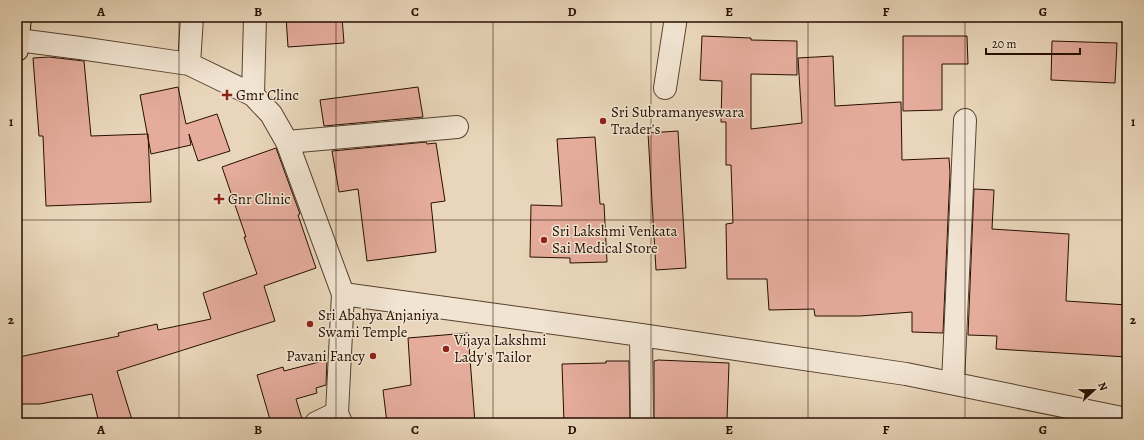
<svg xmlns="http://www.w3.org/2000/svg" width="1144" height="440" viewBox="0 0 1144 440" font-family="Alegreya,serif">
  <rect width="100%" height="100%" fill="#e9d6ba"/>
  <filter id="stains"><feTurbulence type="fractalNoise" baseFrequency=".005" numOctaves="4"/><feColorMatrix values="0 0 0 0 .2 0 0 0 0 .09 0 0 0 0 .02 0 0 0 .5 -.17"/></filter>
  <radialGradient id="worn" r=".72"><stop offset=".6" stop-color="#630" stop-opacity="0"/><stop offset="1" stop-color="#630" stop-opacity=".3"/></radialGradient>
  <path fill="#e5ac9c" stroke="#260f00" d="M286 17H342L344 43 288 47Z
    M702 36 751 38V40L797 41V75L751 74V129L802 123 798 58 833 56 835 106 901 102 902 160 949 158 950 173 943 333 912 332V312L860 316H815L814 309 769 310 767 279H727L726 224 733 223 731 165H726V122H721L722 81 700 80Z
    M903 36H967L968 64H942V110L903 111Z
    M1052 41 1117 43 1115 83 1051 80Z
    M49 57 84 61 91 136 148 134 151 202 46 206 43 136H39L33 58Z
    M178 87 186 124 217 114 230 151 198 161 189 134 191 145 151 154 140 95Z
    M418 87 423 117 324 126 320 100Z
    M678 131 686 268 656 270 648 133Z
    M595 137 600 204H604L607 262 570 263V258L530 257 531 205 562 206 557 139Z
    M426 142 427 144 436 143 445 201 431 203 436 252 367 261 358 189 339 192 332 151Z
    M276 148 300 214 298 215 316 268 264 286 275 321 117 371 133 423H99L92 394 40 404H17V373H19V357L119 336 118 333 157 324 158 330 211 319 203 293 257 274 244 237H246L222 167Z
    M974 189 994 190 992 229 1069 234 1066 301 1127 305V357L996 349 997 336 968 335Z
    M468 333 475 423H387L383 390 411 385 408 338Z
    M327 360 326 385 316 388 317 393 296 399 302 419 287 423H271L257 375 283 367 284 371Z
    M658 360 729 363 727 420 691 419V423H654V361Z
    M606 361H629L630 423H564L562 364 606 363Z"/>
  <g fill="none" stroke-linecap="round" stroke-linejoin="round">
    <g stroke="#57412e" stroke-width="24">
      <path id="minor" d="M18 40 80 48 189 64 253 95 271 114 287 142 343 294 641 335 906 374 1127 419
        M189 64 192 17
        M665 88 676 17
        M253 95 255 17
        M287 142 457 127
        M641 335 642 423
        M953 383 965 120
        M316 423 337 413
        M341 423 337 413 343 294"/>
    </g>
    <g stroke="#260f00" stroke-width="24">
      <path id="major" d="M17 50 20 17"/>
    </g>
    <use href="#minor" stroke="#f1e4d2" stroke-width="22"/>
    <use href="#major" stroke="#e9d6ba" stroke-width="22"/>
  </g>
  <path fill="none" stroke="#260f00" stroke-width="1" stroke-opacity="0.55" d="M179 17V423M336 17V423M493 17V423M651 17V423M808 17V423M965 17V423M17 220H1127"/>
  <g fill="#8f2418" stroke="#f1e4d2" stroke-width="1.5">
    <path d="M225 89h4v4h4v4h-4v4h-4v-4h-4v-4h4z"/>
    <circle cx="603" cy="121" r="4"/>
    <path d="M217 193h4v4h4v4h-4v4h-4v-4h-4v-4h4z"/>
    <circle cx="544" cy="240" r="4"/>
    <circle cx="310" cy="324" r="4"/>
    <circle cx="446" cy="349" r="4"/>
    <circle cx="373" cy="356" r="4"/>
  </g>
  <g text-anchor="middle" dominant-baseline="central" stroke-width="3" stroke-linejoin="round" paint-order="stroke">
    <g font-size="15" fill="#260f00" stroke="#f1e4d2" text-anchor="start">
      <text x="236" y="95">Gmr Clinc</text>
      <text x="611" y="112">Sri Subramanyeswara<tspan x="611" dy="17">Trader's</tspan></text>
      <text x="228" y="199">Gnr Clinic</text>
      <text x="552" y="231">Sri Lakshmi Venkata<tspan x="552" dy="17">Sai Medical Store</tspan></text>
      <text x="318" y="315">Sri Abahya Anjaniya<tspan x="318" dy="17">Swami Temple</tspan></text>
      <text x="454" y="340">Vijaya Lakshmi<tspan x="454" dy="17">Lady's Tailor</tspan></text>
      <text x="365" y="356" text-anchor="end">Pavani Fancy</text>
    </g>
  </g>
  <rect width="1144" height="440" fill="none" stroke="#e9d6ba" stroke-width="44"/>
  <g transform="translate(1094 390) rotate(68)" stroke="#f1e4d2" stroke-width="3" paint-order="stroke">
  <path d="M0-3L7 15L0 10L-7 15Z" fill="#260f00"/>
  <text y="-6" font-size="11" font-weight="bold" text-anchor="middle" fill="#260f00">N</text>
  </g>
  <path d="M986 48v6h94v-6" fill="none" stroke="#260f00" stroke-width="2"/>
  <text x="992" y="48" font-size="12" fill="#260f00" stroke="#f1e4d2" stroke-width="3" paint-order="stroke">20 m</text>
  <rect x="22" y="22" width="1100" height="396" fill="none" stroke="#260f00" stroke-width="1.5"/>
  <g font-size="13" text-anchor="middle" font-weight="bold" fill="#260f00">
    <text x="101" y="16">A</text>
    <text x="258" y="16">B</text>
    <text x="415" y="16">C</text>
    <text x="572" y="16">D</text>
    <text x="729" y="16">E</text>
    <text x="886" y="16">F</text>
    <text x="1043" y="16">G</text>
    <text x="11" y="126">1</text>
    <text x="1133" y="126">1</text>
    <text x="11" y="324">2</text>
    <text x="1133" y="324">2</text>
    <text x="101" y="434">A</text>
    <text x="258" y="434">B</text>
    <text x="415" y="434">C</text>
    <text x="572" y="434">D</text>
    <text x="729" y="434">E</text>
    <text x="886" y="434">F</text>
    <text x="1043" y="434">G</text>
  </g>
  <rect width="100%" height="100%" filter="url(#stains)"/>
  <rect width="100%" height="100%" fill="url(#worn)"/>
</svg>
